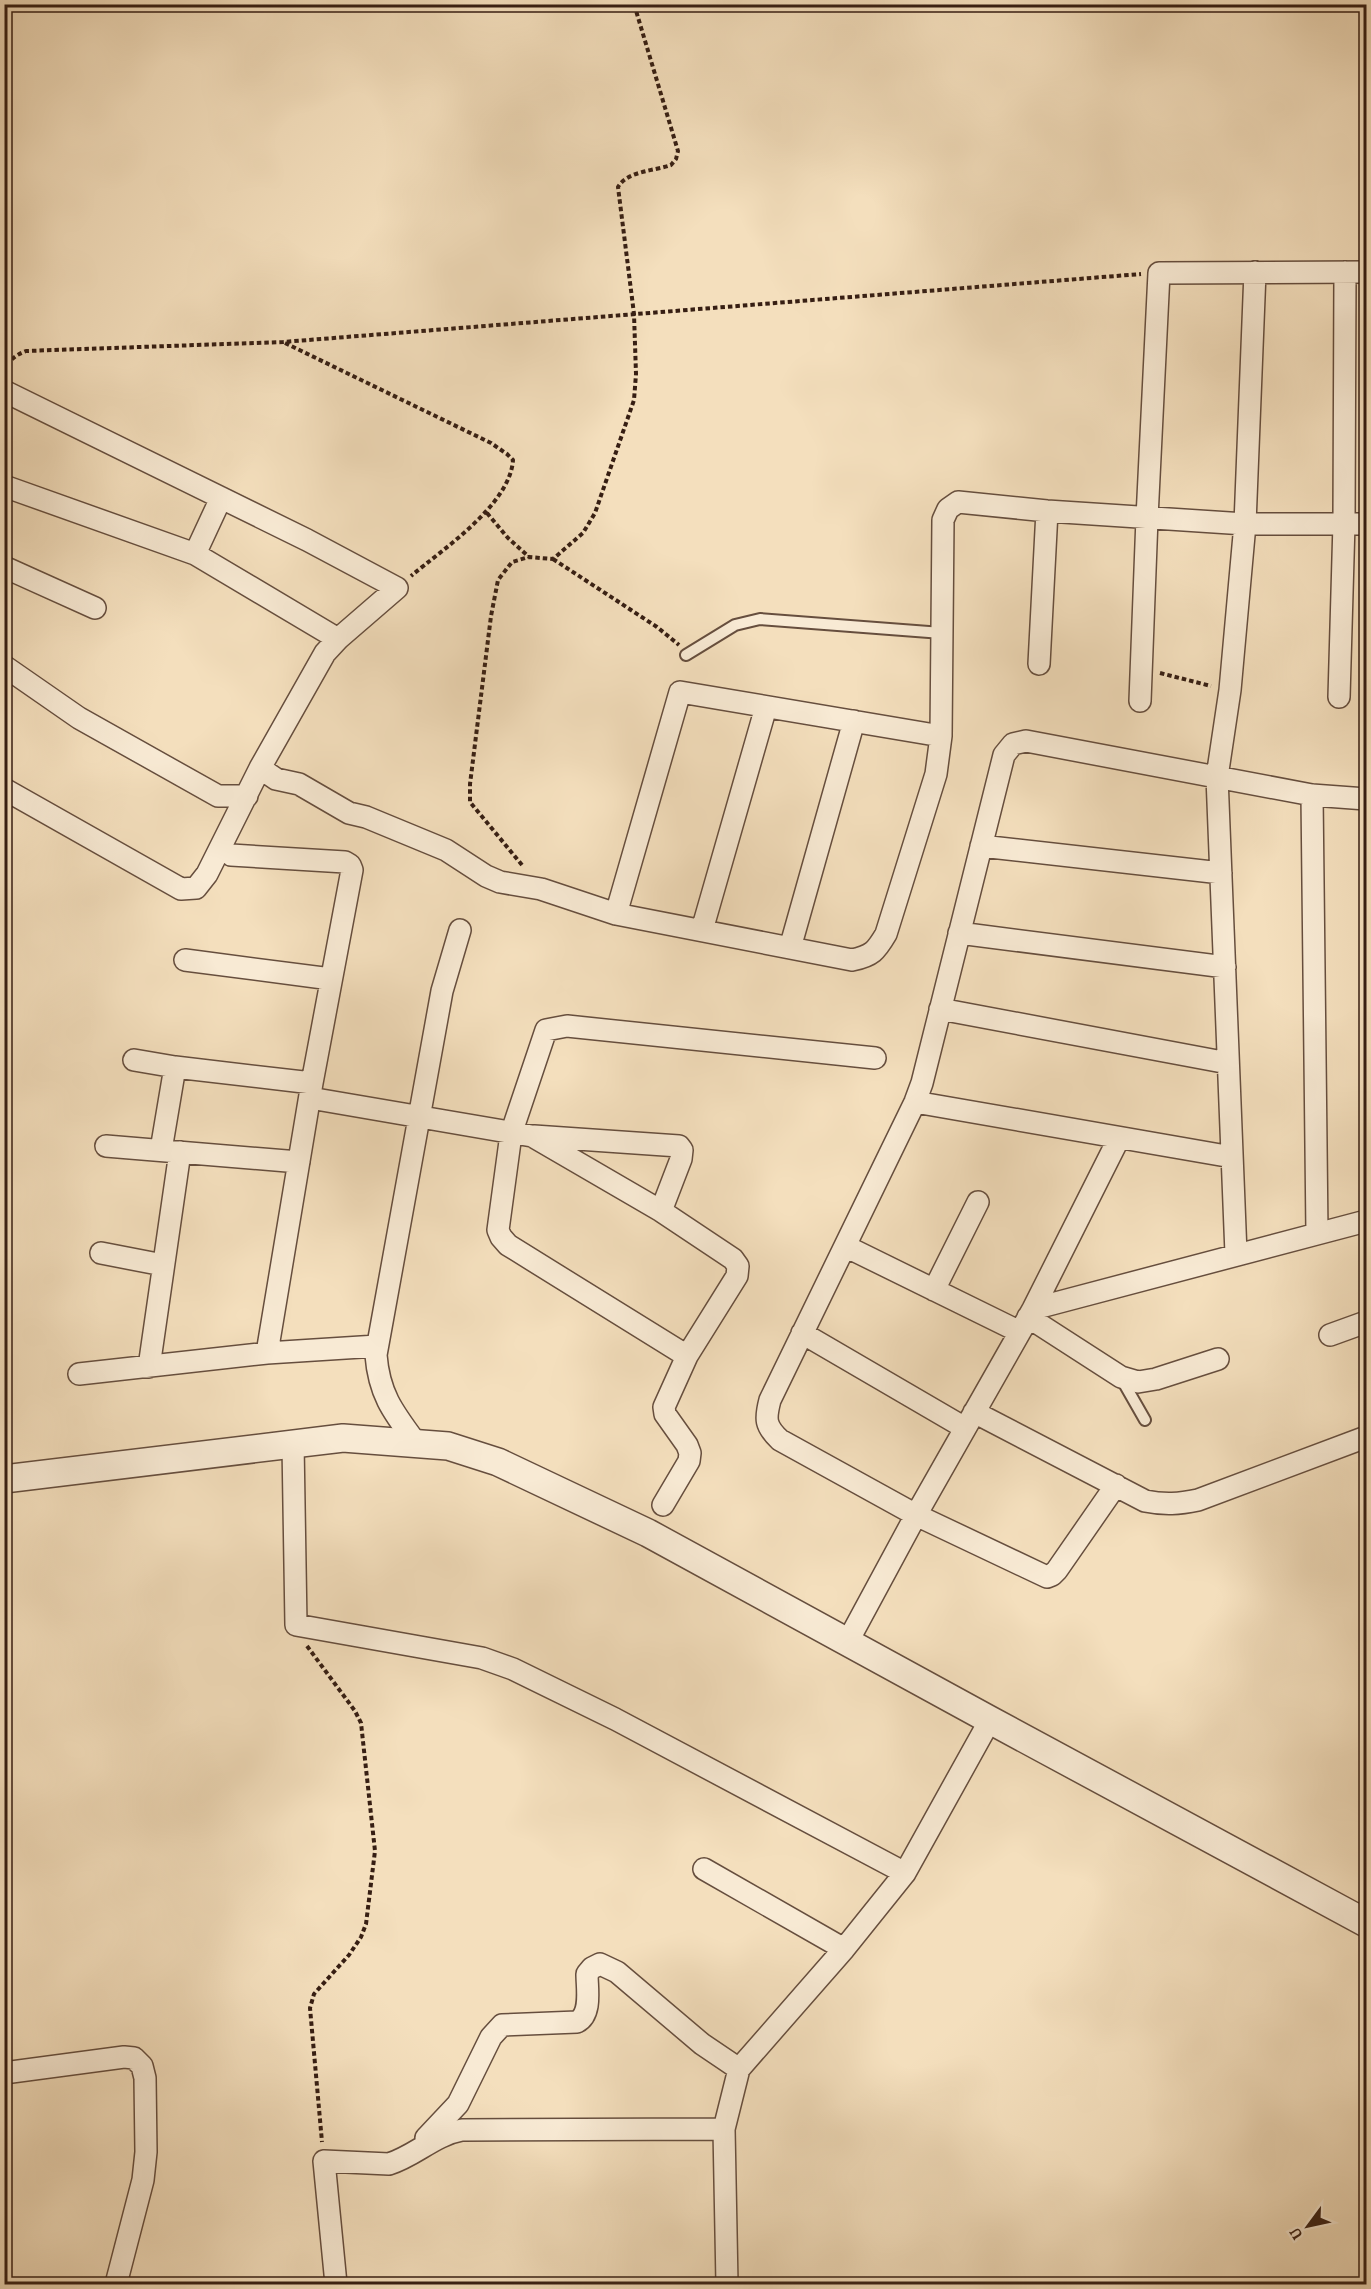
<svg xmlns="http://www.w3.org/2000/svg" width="1371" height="2289" viewBox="0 0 1371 2289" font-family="Alegreya,serif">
  <rect width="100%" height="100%" fill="#f4dfbd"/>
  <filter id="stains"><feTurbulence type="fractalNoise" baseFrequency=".00333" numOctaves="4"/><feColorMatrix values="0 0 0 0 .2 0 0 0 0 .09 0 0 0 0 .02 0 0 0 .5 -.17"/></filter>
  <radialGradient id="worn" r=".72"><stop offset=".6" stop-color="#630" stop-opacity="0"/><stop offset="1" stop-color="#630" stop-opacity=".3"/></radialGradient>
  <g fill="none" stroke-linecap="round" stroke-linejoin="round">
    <g stroke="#664e3e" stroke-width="14">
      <path id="service" d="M686 655 735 625 760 619 942 633
        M1121 1378 1145 1420"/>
    </g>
    <g stroke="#664e3e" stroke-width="24">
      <path id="minor" d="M4 391 307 540 397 588 338 639 325 653 260 768 207 874 196 888 181 889 4 789
        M4 486 195 554
        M221 498 195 554 338 639
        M4 567 95 608
        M1039 664 1047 511
        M4 666 79 718 218 796H247
        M1339 697 1344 523 1345 272
        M1140 701 1147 518 1159 273 1366 272
        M260 768 276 779 299 784 349 813 366 817 446 850 486 876 500 882 541 889 616 914 852 960C872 956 876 951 886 934L936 774 941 736 943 520 948 509 958 502 1047 511 1245 524H1366
        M1312 795 1317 1233
        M981 846 1221 873
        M231 855 345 862 350 865 352 870 312 1083 267 1353
        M616 914 680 692 941 736
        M702 930 766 707
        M959 933 1225 967
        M790 948 854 721
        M185 960 331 979
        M940 1009 1228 1063
        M134 1060 175 1067 312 1083
        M310 1098 532 1136 661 1211 733 1259 738 1266 737 1276 687 1356 664 1407 665 1414 687 1445 690 1453 689 1461 663 1505
        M915 1102 1232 1157
        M534 1136 679 1146 682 1150 681 1159 661 1211
        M106 1146 299 1162
        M161 1150 175 1067
        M845 1246 1020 1332
        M101 1253 163 1265
        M1236 1254 1217 777 1230 690 1245 524 1255 272
        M934 1290 978 1202
        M1033 1309 1366 1221
        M1028 1317 1121 1377 1138 1382 1156 1379 1218 1359
        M802 1333 965 1428
        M1330 1335 1366 1322
        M687 1356 508 1245 501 1237 498 1230 511 1134 546 1030 567 1026 875 1058
        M149 1367 180 1152
        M79 1374 267 1353 377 1346
        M974 1412 1145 1501C1165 1505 1179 1504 1198 1500L1366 1437
        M416 1443C393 1412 379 1394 376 1355L442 991 460 930
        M293 1444 296 1625 482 1658 513 1669 615 1719 905 1873
        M1116 1485 1057 1570 1052 1575 1047 1577 916 1515 780 1440C765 1426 765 1419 770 1400L915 1102 922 1083 1004 755 1013 744 1026 741 1312 795 1366 799
        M848 1641 916 1515 1033 1309 1119 1138
        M704 1869 844 1949
        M4 2073 124 2057 134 2058 142 2066 145 2078 146 2152 143 2180 116 2284
        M426 2138 458 2104 491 2037 502 2025 577 2022C592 2014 587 1989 587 1974L592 1968 600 1964 617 1972 702 2044 739 2069
        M336 2284 324 2161 389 2164C415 2156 434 2135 462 2130L724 2129
        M727 2284 724 2129 739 2069 844 1949 905 1873 990 1720"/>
    </g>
    <g stroke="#664e3e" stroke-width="30">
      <path id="tertiary" d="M4 1479 343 1438 448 1446 498 1462 648 1533 990 1720 1366 1923"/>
    </g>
    <path stroke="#361e13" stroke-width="4" stroke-dasharray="4.5 3" stroke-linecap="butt" d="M285 343 491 443 507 454 513 460C510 505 443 549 411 576
      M6 373C8 360 14 356 26 351L283 342 1141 274
      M487 513 508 538 529 557
      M553 559 657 627 679 645
      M1160 673 1211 686
      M522 865 470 802V784L491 616 498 580 512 562 529 557 553 559 583 533 595 513 634 400 636 374 634 314 618 187C627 171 654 171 671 165L676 159 678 151 634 4
      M307 1646 355 1711 361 1723 375 1851 366 1924 361 1937 349 1955 314 1994 310 2008 322 2142"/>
    <use href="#service" stroke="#f8ead4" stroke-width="10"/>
    <use href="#minor" stroke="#f8ead4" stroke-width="21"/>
    <use href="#tertiary" stroke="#f8ead4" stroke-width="27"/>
  </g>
  <rect width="1371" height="2289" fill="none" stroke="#f4dfbd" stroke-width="24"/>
  <rect x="6" y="6" width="1359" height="2277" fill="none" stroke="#361e13" stroke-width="3"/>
  <rect x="12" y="12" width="1347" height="2265" fill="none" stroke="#361e13" stroke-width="1.5"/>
  <g transform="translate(1308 2226) rotate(237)" stroke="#f8ead4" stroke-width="4.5" paint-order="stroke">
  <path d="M0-4.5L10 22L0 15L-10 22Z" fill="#361e13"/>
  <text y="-9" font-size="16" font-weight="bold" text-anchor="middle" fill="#361e13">U</text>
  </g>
  <rect width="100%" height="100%" filter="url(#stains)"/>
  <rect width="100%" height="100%" fill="url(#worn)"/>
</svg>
